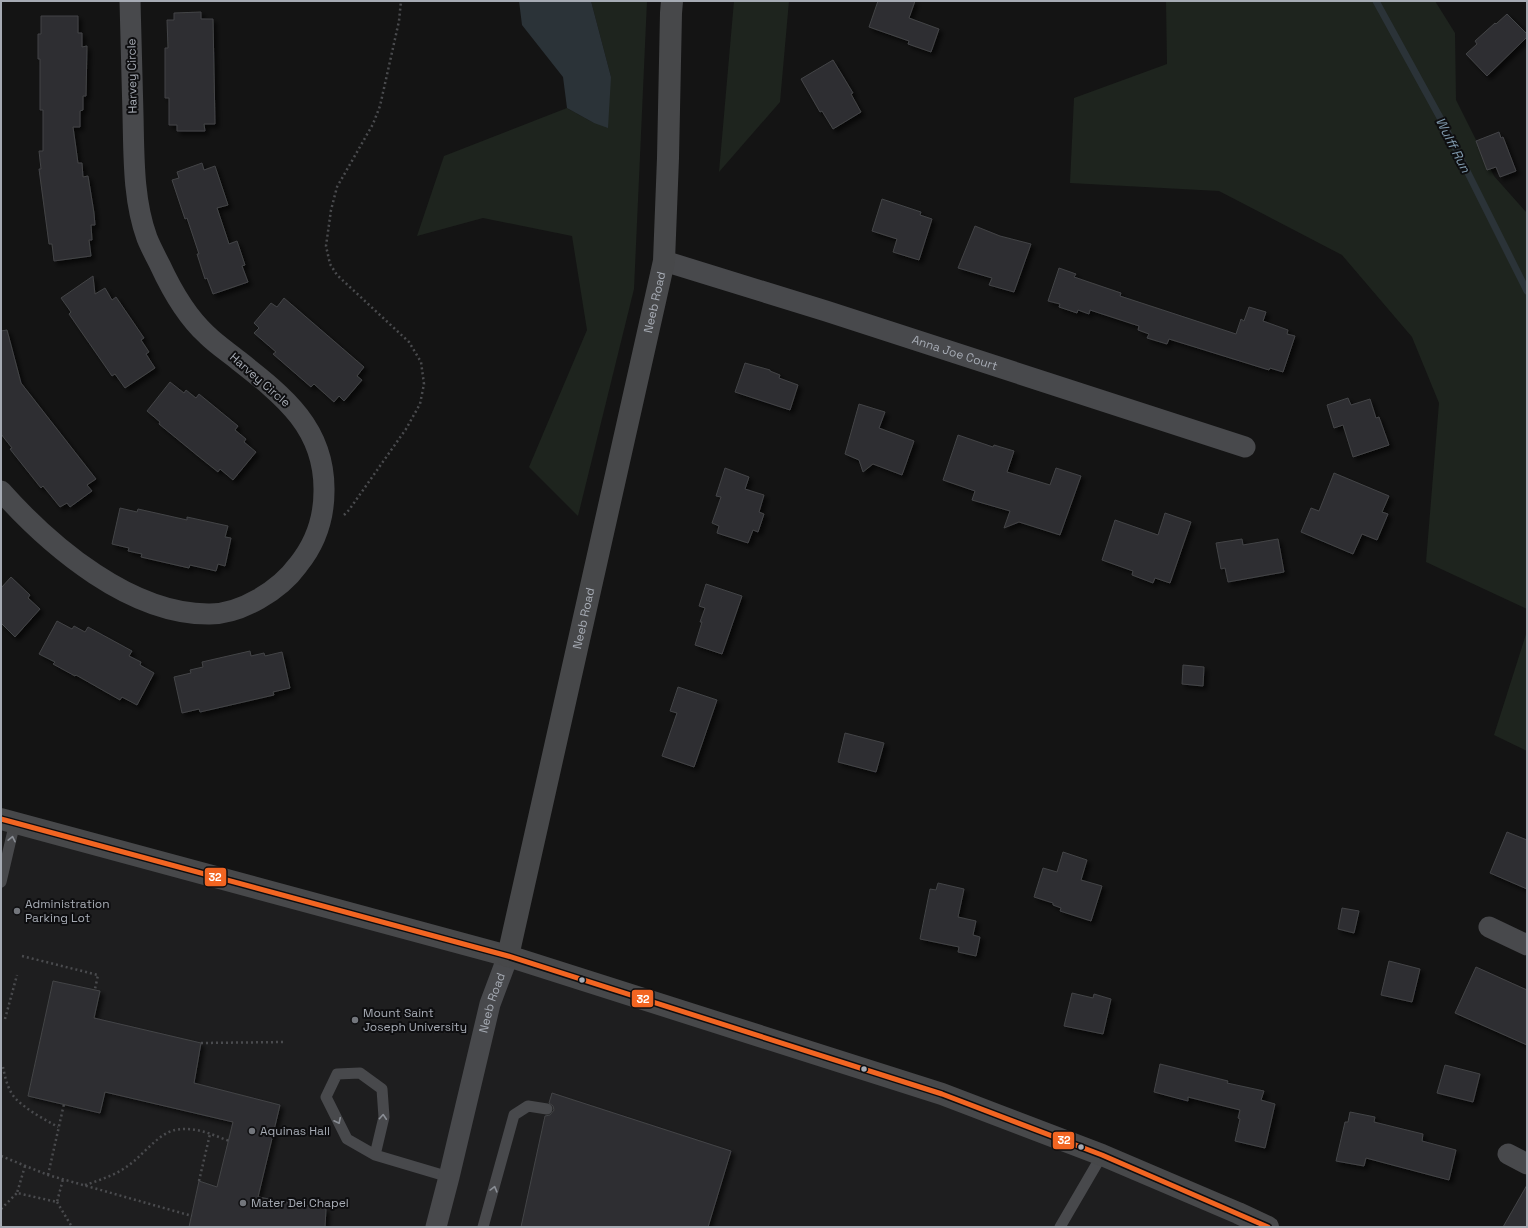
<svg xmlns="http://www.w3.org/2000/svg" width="1528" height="1228" viewBox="0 0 1528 1228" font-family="'Space Grotesk',sans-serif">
  <defs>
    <filter id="shadow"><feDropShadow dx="3.5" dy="3.5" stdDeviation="2" flood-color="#0009"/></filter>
  </defs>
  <rect width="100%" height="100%" fill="#141414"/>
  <path fill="#1e1e1f" d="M1 819 854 1067 1268 1227H1Z"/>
  <path fill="#1e241e" d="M591 1H647L634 289 578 516 529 467 587 330 572 236 483 218 417 236 444 156 567 108 594 123 611 77Z
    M734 1H789L780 102 719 172Z
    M1166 1H1435L1455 33 1456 100 1494 176 1527 213V609L1426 562 1439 403 1412 337 1342 255 1219 191 1070 183 1074 98 1167 64Z
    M1527 631V751L1494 735Z"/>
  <path fill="#2b3338" d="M519 1H591L611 77 608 128 594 123 567 108 563 77 522 25Z"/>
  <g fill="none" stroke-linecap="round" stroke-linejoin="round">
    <path stroke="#2b3338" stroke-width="7" d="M1376 1 1443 123 1527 291"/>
  </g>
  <path fill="#2e2e30" stroke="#434447" filter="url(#shadow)" d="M878 1H915L909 18 939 29 931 52 908 44 909 41 869 27Z
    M201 12V19H213L215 124H204L205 131H177V125H169V98H165V48H168L167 20H174V13Z
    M1507 14 1527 34V37L1487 76 1466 54 1477 44 1475 41 1495 23 1496 24Z
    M41 16H78V33H82V47L87 46 86 96H83V110L80 111V127H73L78 163H82L83 177 88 176 94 213 95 225H91L92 240H89L91 256 54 261 52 244H49L39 169H41L39 151H43V110H40V59H38V34H41Z
    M833 60 853 93 851 94 861 112 833 129 822 111 820 112 801 79Z
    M1499 132 1501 138 1503 137 1516 171 1500 177 1496 167 1487 170 1476 141Z
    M202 163 204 170 215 166 228 205 217 208 229 244 237 241 245 265 242 266 248 282 213 294 207 278 205 279 197 254H199L187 218 185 219 172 180 179 178 177 172Z
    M882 199 921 212 920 215 932 219 919 260 893 252 897 239 872 231Z
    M975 226 1000 236 1031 244 1014 292 989 285 992 278 958 268Z
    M1059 268 1076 274 1074 277 1121 293 1120 296 1236 334 1241 319 1244 321 1249 307 1266 312 1263 321 1288 330 1287 334 1295 336 1283 372 1270 368 1269 370 1169 339 1167 344 1147 338 1149 334 1138 330 1139 326 1090 310 1089 314 1078 310 1077 313 1059 307 1060 304 1048 301Z
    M93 276 95 294 105 288 112 300 116 297 144 338 141 340 149 352 146 354 155 368 125 388 115 374 112 376 69 314 71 312 61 298Z
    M284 298 364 367 357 376 362 380 344 401 339 396 334 402 314 384 311 387 273 354 276 352 254 333 259 328 254 323 271 303 277 307Z
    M7 330 21 383 96 479 87 485 92 491 70 507 67 503 60 507 43 486 41 488 10 449 12 448 1 434V331Z
    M745 363 770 370V371L780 375 779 378 798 385 790 410 735 392Z
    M170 382 184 393 186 390 196 398 199 394 238 426 235 430 246 439 244 442 256 452 233 480 220 469 218 472 198 456 159 424 160 422 147 411Z
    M1348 398 1351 405 1370 399 1376 418 1379 417 1389 445 1353 457 1343 425 1334 428 1327 405Z
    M859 404 885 412 879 428 914 441 902 475 873 464 863 472 859 460 845 454Z
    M958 435 993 447 994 445 1014 451 1007 472 1050 485 1056 468 1081 476 1060 535 1019 522 1004 528 1010 511 972 500 975 491 943 480Z
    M725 468 749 477 745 489 764 495 759 512 764 514 758 532 753 530 748 543 717 533 719 526 712 523 721 497 716 496Z
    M1334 473 1389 496 1382 512 1388 514 1377 540 1362 534 1353 554 1301 532 1311 508 1319 511Z
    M120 508 137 512 138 509 187 520V517L228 526 225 537 231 538 225 566 218 564 216 571 190 565 189 568 141 557 142 554 128 551 129 548 112 544Z
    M1165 513 1191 522 1170 583 1155 578 1153 583 1132 575 1133 571 1102 560 1115 520 1158 535Z
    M1242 539 1243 545 1278 539 1284 572 1228 582 1225 568 1221 569 1216 543Z
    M11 577 30 595 28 598 40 609 15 637 1 623V588Z
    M706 584 742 596 722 654 695 645 702 622H700L705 608 699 606Z
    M57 621 72 629 74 626 85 632 88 627 132 651 129 656 141 662 140 665 154 673 137 705 122 697 120 700 76 675 75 676 53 664 55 662 39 654Z
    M250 651 251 656 264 653 265 656 282 652 290 688 273 692 274 695 200 712 199 709 182 713 174 677 191 673 190 670 203 667 202 662Z
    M1183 665 1204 667 1203 686 1182 684Z
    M678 687 717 700 694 767 662 756 677 713 670 711Z
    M845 733 884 743 876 772 838 762Z
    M1507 832 1527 840V889L1490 873Z
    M1063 852 1087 860 1081 880 1102 886 1091 921 1060 911 1061 908 1053 905V903L1034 897 1043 868 1057 872Z
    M938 883 964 889 958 917 976 921 973 935 980 937 976 956 958 952 959 947 920 939 930 889 936 890Z
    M1342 908 1359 911 1354 933 1338 929Z
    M1389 961 1420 969 1412 1002 1381 995Z
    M1476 967 1527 990V1045L1455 1013Z
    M53 981 100 991 94 1018 201 1043 194 1083 280 1105 258 1197 326 1209 325 1227H189L199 1181 217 1187 233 1122 105 1092 100 1113 28 1096Z
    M1072 993 1093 998 1094 994 1111 999 1103 1034 1064 1026Z
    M1160 1064 1228 1081 1227 1083 1264 1091 1261 1100 1275 1104 1265 1148 1235 1141 1240 1119 1238 1118 1240 1110 1188 1097V1101L1154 1092Z
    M1445 1065 1480 1074 1473 1102 1437 1093Z
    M552 1093 731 1151 708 1227H521L545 1116 550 1115 554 1110 553 1106 549 1103Z
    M1350 1112 1375 1117 1374 1122 1423 1134 1422 1141 1456 1150 1449 1180 1366 1158 1364 1166 1336 1161 1345 1122H1348Z
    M1527 1185V1227H1503Z"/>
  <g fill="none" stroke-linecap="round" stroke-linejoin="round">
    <path stroke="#4a4b4e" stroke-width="2.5" stroke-dasharray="2 3" stroke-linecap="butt" d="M344 515 349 510 406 429 420 404 424 384 421 362 409 342 337 275 330 264 326 246 331 210 337 187 373 124 380 106 399 21 401 1
      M22 956 98 975 95 989
      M5 1019 17 975
      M201 1043 286 1042
      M3 1067C5 1077 8 1091 16 1099 28 1111 44 1119 58 1127
      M1 1156 48 1175 192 1216
      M25 1166 17 1193 57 1202 63 1179
      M48 1175 64 1104
      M199 1181 210 1134
      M85 1185C100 1180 116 1175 129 1165 142 1156 159 1133 175 1130 194 1126 211 1134 229 1141
      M57 1202 72 1227
      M1 1209 17 1193"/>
    <path stroke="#48494c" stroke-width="11" d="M1 882 15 822
      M375 1155 384 1117 382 1089 360 1073 337 1074 326 1097 347 1139 375 1155 449 1177
      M483 1227 514 1115 528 1106 547 1109
      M1060 1227 1102 1155"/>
    <g stroke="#48494c" stroke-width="21">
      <path id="s1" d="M664 261 826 311 1245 447"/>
      <path d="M1 491C51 547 131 615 210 614 241 614 280 590 298 565 315 544 324 518 324 491 325 426 281 394 234 357 225 350 215 343 207 335 186 316 172 291 160 265 156 257 151 248 147 238 133 200 134 156 133 115 132 77 131 39 130 1"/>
      <path d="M1489 927 1527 945"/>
      <path d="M1508 1154 1527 1164"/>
      <path id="s2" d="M436 1227 449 1177 490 1004 508 956"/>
    </g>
    <g stroke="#47484a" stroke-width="22">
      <path d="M1 819 508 956 942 1094 1102 1155 1238 1213 1268 1227"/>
      <path id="s3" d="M508 956 664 261 668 158 671 13 672 1"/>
    </g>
    <g stroke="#0e0e10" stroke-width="8">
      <path id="bus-1" d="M1 819 508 956 942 1094 1102 1155 1268 1227"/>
    </g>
    <use href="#bus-1" stroke="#f26522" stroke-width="5"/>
  </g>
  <defs><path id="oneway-chevron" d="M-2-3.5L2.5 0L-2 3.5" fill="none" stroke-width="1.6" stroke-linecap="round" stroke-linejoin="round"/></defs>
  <g stroke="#8a8e95">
    <use href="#oneway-chevron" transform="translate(12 839) rotate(-78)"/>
    <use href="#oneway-chevron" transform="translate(383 1117) rotate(-86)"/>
    <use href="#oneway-chevron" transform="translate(338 1121) rotate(64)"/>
    <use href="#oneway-chevron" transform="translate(494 1189) rotate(-75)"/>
  </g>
  <g fill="#73767c" stroke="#0e0e10" stroke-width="1.5">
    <circle cx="17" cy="911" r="4"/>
    <circle cx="355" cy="1020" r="4"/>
    <circle cx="252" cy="1131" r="4"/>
    <circle cx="243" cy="1203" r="4"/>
  </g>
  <g fill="#a6abb4" stroke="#0e0e10" stroke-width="1.5">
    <circle cx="582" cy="980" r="3.5"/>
    <circle cx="864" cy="1069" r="3.5"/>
    <circle cx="1081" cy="1147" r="3.5"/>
  </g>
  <g text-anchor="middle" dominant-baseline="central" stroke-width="4" stroke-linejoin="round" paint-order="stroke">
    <g font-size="12" fill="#a6abb4" stroke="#0e0e10">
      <text transform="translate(132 76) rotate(-91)">Harvey Circle</text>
      <text stroke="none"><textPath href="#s3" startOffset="670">Neeb Road</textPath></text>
      <text stroke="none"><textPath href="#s1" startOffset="305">Anna Joe Court</textPath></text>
      <text transform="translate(260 380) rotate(41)">Harvey Circle</text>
      <text stroke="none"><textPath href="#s3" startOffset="346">Neeb Road</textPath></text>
      <text stroke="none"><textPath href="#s2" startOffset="231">Neeb Road</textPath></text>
    </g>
    <g font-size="12" fill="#a6abb4" stroke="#0e0e10" text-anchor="start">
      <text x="25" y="904">Administration<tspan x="25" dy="14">Parking Lot</tspan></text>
      <text x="363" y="1013">Mount Saint<tspan x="363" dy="14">Joseph University</tspan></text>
      <text x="260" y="1131">Aquinas Hall</text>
      <text x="251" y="1203">Mater Dei Chapel</text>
    </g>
    <g font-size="13" font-style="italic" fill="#7f99ad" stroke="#0e0e10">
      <text transform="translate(1453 145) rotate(63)">Wulff Run</text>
    </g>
  </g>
  <g stroke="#0e0e10" stroke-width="1.5">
    <rect x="204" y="867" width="23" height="20" rx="4" fill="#f26522"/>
    <rect x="631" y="989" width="23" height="19" rx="4" fill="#f26522"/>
    <rect x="1052" y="1131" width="23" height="19" rx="4" fill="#f26522"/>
  </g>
  <g font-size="11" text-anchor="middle" font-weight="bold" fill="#fff">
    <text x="215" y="881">32</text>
    <text x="643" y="1003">32</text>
    <text x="1064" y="1144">32</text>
  </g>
  <rect width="1528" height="1228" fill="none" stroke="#a6abb4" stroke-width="4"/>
</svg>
